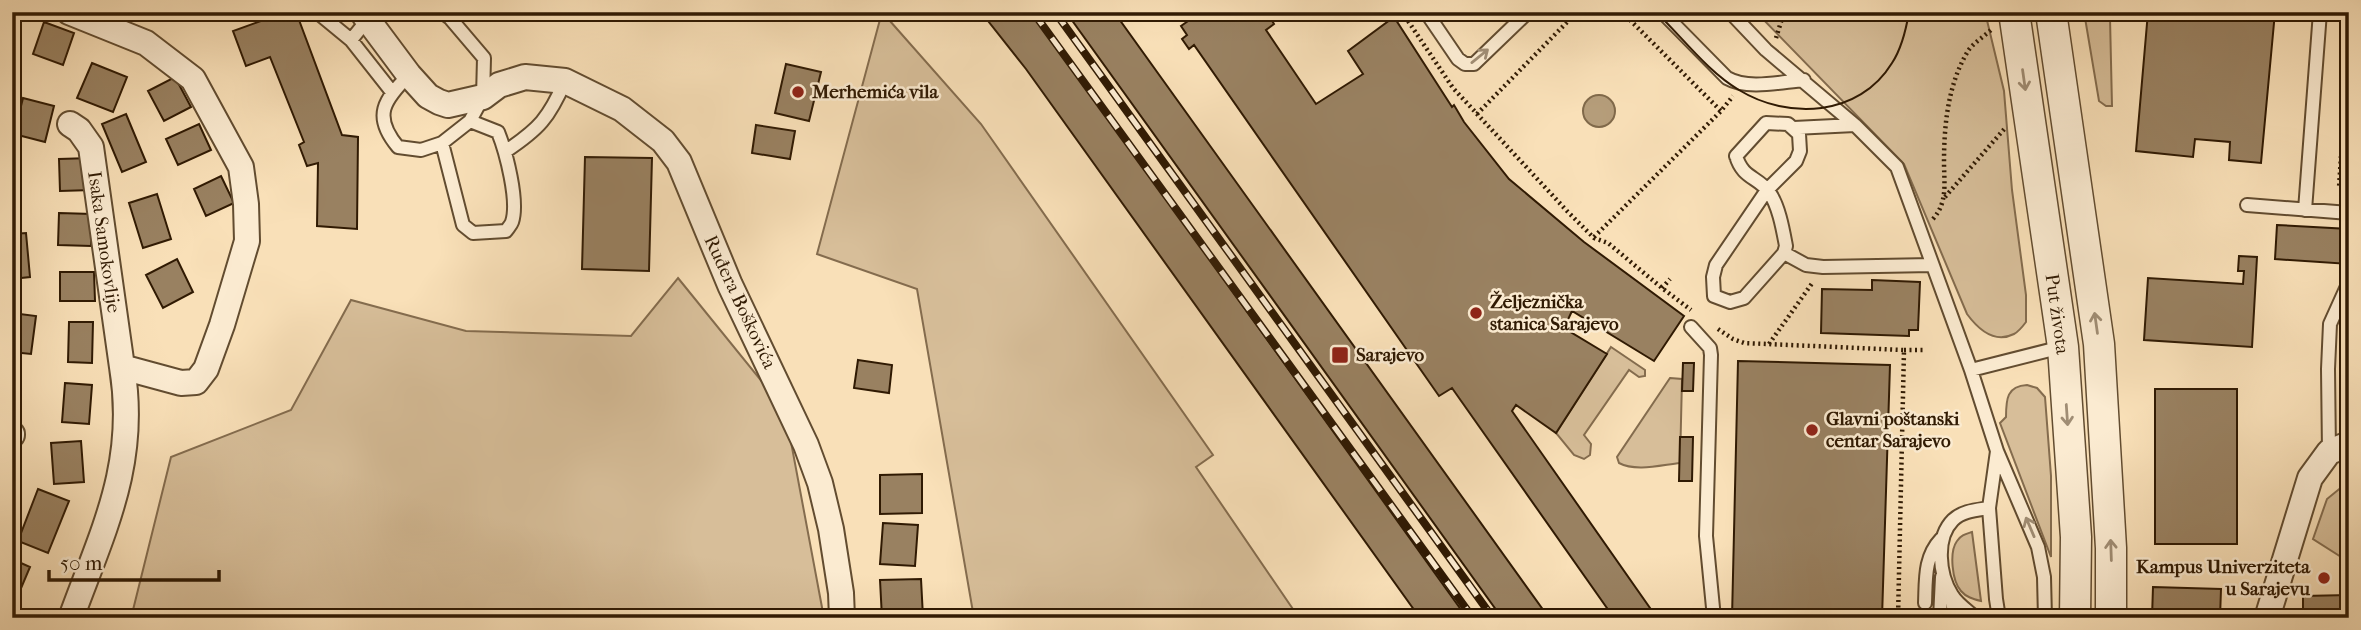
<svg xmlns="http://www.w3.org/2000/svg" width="2361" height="630" viewBox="0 0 2361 630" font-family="'IM FELL French Canon',serif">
  <rect width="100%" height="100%" fill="#f9e0b8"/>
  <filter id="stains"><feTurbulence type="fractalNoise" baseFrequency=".00286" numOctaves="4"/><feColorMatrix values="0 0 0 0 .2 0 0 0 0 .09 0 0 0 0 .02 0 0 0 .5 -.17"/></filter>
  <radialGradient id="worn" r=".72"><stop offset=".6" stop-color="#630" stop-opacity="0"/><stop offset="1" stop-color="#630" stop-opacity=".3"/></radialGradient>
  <path fill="#d7be99" stroke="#846c4e" stroke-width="2" d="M882 12 981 124 1213 455 1196 467 1299 618H974L917 289 817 254Z
    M1756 12H1985L2004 91 2012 190 2026 295V322C2023 326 2018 332 2014 334 1994 344 1978 329 1967 314L1904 164Z
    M2084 12H2104L2110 18 2112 106H2106L2099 101Z
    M678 278 785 410 824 618H131L171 457 291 410 351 300 466 331 631 336Z
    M1611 347 1645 370V376L1639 377 1629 370 1584 435 1591 444 1590 455 1584 459 1574 455 1556 433Z
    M1670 378 1682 379 1680 463C1661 465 1636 472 1619 463L1617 457Z
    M2027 385 2037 388 2045 397 2051 476V557L2000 423 2006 417C2006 399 2007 386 2027 385Z
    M2349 481V562L2313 539 2327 499Z
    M1972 532 1981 601C1973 599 1966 597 1961 591 1952 581 1949 552 1957 541 1961 535 1966 534 1972 532Z"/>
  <path fill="#b59d7a" stroke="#80694a" stroke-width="2" d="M1583 111a16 16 0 1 1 32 0a16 16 0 1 1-32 0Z"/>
  <path fill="#998161" stroke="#301a03" stroke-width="2" d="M12 12H24L14 44H12Z
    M116 12H132L130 18Z
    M286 12H296L342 135 358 137 357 229 317 226 318 163 307 166 299 145 304 142 270 57 246 66 233 31Z
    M981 12H1029L1053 41 1467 618H1420L1026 69Z
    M1066 12H1114L1549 618H1502Z
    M1201 12H1267L1274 24 1266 30 1316 104 1363 74 1348 51 1394 17 1452 107 1454 105 1464 122 1509 179 1584 242 1684 316 1654 361 1572 311 1564 328 1607 354 1556 433 1516 405 1512 411 1657 618H1614L1452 388 1439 396 1194 45 1189 49 1182 39 1187 35 1181 26Z
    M2148 12H2275L2261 163 2229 160 2230 142 2195 139 2193 157 2136 151Z
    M44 22 74 33 63 65 33 54Z
    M92 63 127 77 113 112 77 98Z
    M786 64 821 72 809 121 775 113Z
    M175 77 191 107 164 121 148 91Z
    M23 98 54 106 45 142 14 134Z
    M126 114 146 162 122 172 102 124Z
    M199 124 211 150 178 165 166 139Z
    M756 125 795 131 790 159 752 153Z
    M585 157 652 158 649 271 582 269Z
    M91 158 92 190 60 191 59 159Z
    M221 176 234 203 206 216 194 189Z
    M157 194 171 239 143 248 129 203Z
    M59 213 92 214 91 246 58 245Z
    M2277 225 2349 229V264L2275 259Z
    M26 233 30 277 12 279V234Z
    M2239 256 2257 257 2252 347 2144 340 2148 278 2243 284 2244 271H2238Z
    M177 259 193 292 163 308 146 275Z
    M60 272H94L95 301H60Z
    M1872 280 1920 282 1918 330H1909V336L1821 333 1822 289 1872 290Z
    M12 313 36 316 31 354 12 352Z
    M69 322H93L92 363 68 362Z
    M858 360 892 365 889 393 854 388Z
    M1738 361 1890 365 1882 618H1732Z
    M1683 363H1694L1693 391H1682Z
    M65 383 92 385 89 424 62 422Z
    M2155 389H2237V544H2155Z
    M1680 437H1693L1692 481H1679Z
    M81 441 84 482 54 484 51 443Z
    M922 474V513L880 514V475Z
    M38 489 69 501 48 553 18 541Z
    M883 523 918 525 915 566 880 564Z
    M12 559 30 567 19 593 12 591Z
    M921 579 923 617 882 618 880 580Z
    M2153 587 2221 589 2220 618H2152Z
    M12 591 19 593 12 609Z
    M2349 595V618H2303V596Z"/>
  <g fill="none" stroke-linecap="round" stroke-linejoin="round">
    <g stroke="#624c30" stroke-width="16">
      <path id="service" d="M317 12 351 40
        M1426 12 1458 59 1465 64H1474L1528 12
        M1662 12 1727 78C1748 90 1780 82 1804 80
        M1730 12 1766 50 1855 125 1897 167 1971 370 1997 451 2038 547 2044 577 2045 618
        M368 19 351 40 392 92
        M409 75C384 100 372 116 398 147L421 150 442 143 470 121 483 97 484 58 450 18 442 12
        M1794 128 1855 125
        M442 143 463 225 473 233 506 231C508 228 511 225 512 222 519 201 506 152 498 132L470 121
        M506 151C539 129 549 118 565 81
        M1736 156C1743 179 1757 176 1769 192 1779 206 1783 230 1786 246L1784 253 1744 298 1730 302 1714 296 1713 277 1716 265 1767 190 1796 161 1800 151 1799 134 1788 124 1766 123 1736 156
        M2247 205 2349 213
        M2305 210 2320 12
        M1784 253 1806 265 1823 267 1932 265
        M1691 327 1710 348 1711 355 1706 536 1714 618
        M1971 370 2062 347
        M1997 451 1989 508 1996 599 1999 618
        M2329 452 2328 369 2330 324 2349 282
        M1952 595 1954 618
        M1925 603C1926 579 1924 557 1941 539
        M1940 618 1942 577
        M1976 618C1968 611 1957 604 1952 595 1939 575 1935 538 1953 520 1962 511 1977 510 1989 508"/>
    </g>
    <g stroke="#624c30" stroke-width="28">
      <path id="minor" d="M69 12 146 43 193 79 241 167 246 204 247 241 222 325 206 369 196 382 181 383 122 367 91 147 79 130 70 124
        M362 12 409 75 428 96 439 102 448 105 483 97 499 85 525 77 565 81 622 109 663 141 679 162 730 285 806 445 820 483 831 529 841 593 842 618
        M12 434V435
        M71 618C103 530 138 464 122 367
        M2267 618 2310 478 2329 452 2349 444"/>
    </g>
    <g stroke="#624c30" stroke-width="33">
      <path id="tertiary" d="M2014 12 2063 347 2076 537 2075 618
        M2051 12 2099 344 2111 548V618"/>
    </g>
    <path stroke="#301a03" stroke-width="4.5" stroke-dasharray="2 3.5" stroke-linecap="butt" d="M1402 12 1453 88 1567 211 1594 238 1608 243 1662 288 1691 310
      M1622 12 1721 111
      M2349 30 2339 188 2349 189
      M1776 38 1784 12
      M1477 114 1577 12
      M1945 197 2006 127
      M1933 219C1948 202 1944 183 1944 162 1944 125 1948 84 1968 51 1973 43 1985 36 1992 29
      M1594 237 1721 111 1733 96
      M1662 288 1670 279
      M1718 329 1733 339 1744 343 1904 350 1898 618
      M1769 344 1813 282
      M1904 350H1926"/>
    <use href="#service" stroke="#fbebd1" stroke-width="12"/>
    <use href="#minor" stroke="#fbebd1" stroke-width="24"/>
    <use href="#tertiary" stroke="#fbebd1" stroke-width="30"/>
    <path stroke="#301a03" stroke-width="2" d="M1656 12C1683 38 1707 71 1739 90 1788 120 1859 117 1892 63 1902 48 1906 30 1909 12"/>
    <g stroke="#301a03" stroke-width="8">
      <path id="rail" d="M1033 12 1473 618
        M1055 12 1493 618"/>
    </g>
    <use href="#rail" stroke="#fbebd1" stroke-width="5" stroke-dasharray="16" stroke-linecap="butt"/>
  </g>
  <defs><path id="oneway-shaft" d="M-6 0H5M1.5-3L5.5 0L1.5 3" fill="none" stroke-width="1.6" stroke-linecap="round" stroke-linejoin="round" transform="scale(1.75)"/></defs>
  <g stroke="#a08d74">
    <use href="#oneway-shaft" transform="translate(1480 56) rotate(-39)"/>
    <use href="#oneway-shaft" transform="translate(2024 80) rotate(82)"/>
    <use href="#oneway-shaft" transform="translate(2096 323) rotate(-98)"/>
    <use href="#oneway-shaft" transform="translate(2067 415) rotate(86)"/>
    <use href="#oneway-shaft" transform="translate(2030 527) rotate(-113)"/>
    <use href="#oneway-shaft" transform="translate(2111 550) rotate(-92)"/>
  </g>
  <g fill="#8f2418" stroke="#fbebd1" stroke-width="2.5">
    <circle cx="798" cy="92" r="7"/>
    <circle cx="1476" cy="313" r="7"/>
    <rect x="1331" y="346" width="18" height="18" rx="3.5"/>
    <circle cx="1812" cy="430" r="7"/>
    <circle cx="2324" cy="578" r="7"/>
  </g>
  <g text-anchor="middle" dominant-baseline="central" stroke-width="5" stroke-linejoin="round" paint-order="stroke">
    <g font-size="19" font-weight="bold" fill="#301a03" stroke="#fbebd1" text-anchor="start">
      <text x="812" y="92">Merhemića vila</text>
      <text x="1490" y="302">Željeznička<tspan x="1490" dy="22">stanica Sarajevo</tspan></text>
      <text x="1356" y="355">Sarajevo</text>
      <text x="1826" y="419">Glavni poštanski<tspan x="1826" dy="22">centar Sarajevo</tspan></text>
      <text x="2310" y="567" text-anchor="end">Kampus Univerziteta<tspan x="2310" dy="22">u Sarajevu</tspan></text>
    </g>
    <g font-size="19" fill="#301a03" stroke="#fbebd1">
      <text transform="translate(104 242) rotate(82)">Isaka Samokovlije</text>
      <text transform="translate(740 302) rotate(65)">Ruđera Boškovića</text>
      <text transform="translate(2057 314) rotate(82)">Put života</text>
    </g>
  </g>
  <rect width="2361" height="630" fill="none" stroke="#f9e0b8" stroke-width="42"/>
  <rect x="14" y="14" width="2333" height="602" fill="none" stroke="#301a03" stroke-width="3.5"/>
  <rect x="21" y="21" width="2319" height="588" fill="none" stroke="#301a03" stroke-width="2"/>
  <path d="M49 570v10h170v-10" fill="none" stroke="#301a03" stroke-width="3.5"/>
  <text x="60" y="570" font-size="21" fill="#301a03" stroke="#fbebd1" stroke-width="5" paint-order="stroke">50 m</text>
  <rect width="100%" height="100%" filter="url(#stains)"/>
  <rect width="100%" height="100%" fill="url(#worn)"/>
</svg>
